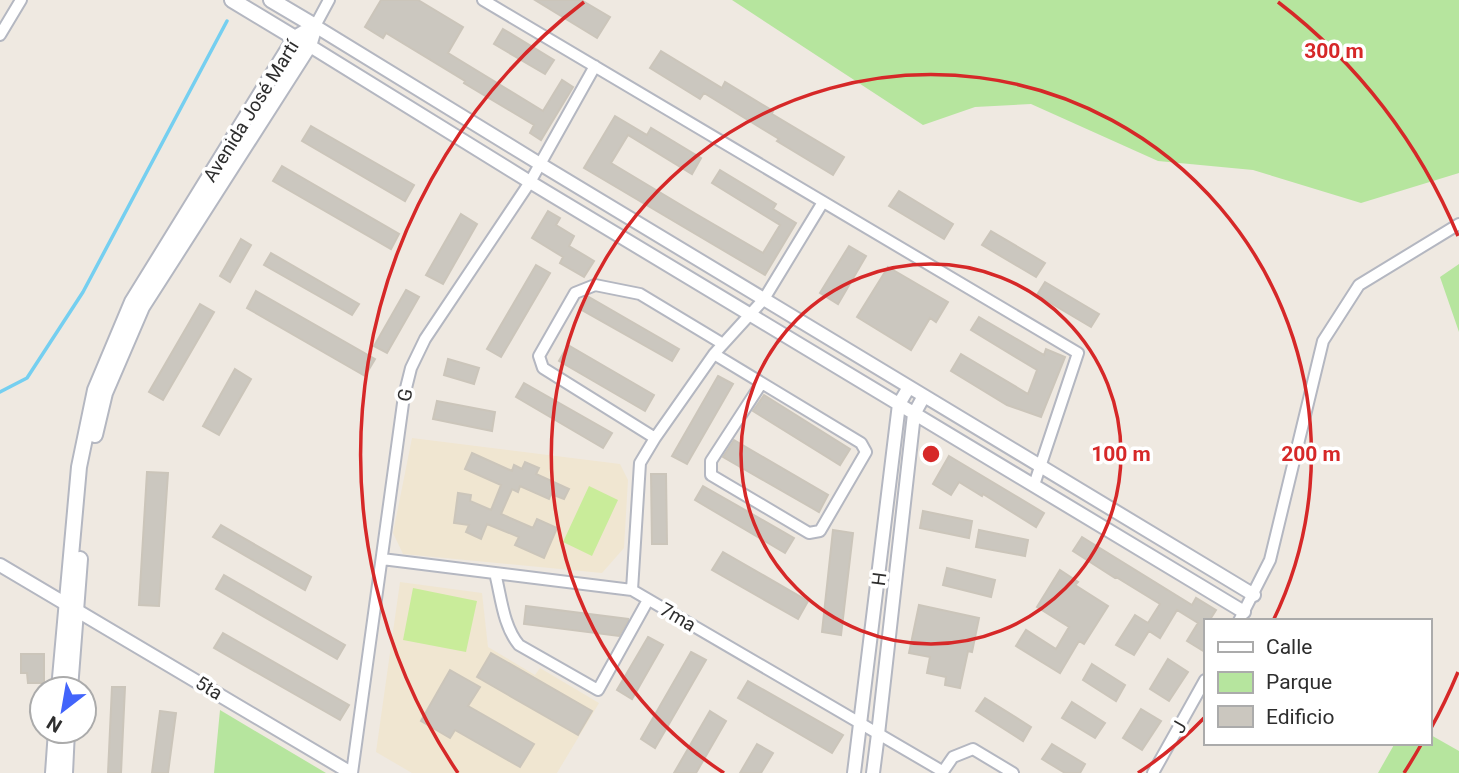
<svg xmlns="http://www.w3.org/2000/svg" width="1459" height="773" viewBox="0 0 1459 773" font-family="Roboto,sans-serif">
  <rect width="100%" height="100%" fill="#efe9e1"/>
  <path fill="#f0e6d1" d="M412 438 620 464 628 480 624 548 602 573 403 554 393 533Z
    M400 582 482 593 488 647 535 675 540 668 599 703 557 773H412L376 752Z"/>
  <path fill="#b6e59e" d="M732 0H1459V173L1361 203 1253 170 1158 161 1031 104 975 107 923 125Z
    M1459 264V332L1440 277Z
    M220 710 326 773H214Z
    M1429 734 1459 751V773H1378L1395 743H1429Z"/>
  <path fill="#c9ec9a" d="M589 486 618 500 592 556 563 542Z
    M413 588 477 601 466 652 403 640Z"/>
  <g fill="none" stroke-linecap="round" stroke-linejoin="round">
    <path stroke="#75cff0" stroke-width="3.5" d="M0 392 27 378 83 292 227 21"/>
  </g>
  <path fill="#cbc7bf" stroke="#cbc5ba" stroke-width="2" d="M381 0H418L463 27 448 53 543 111 562 80 573 87 541 140 530 133 534 125 464 83 465 81 386 33 383 38 365 27Z
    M535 0H581L610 17 597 38Z
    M503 29 554 60 545 74 494 44Z
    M661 51 722 88 725 82 773 111 772 114 844 157 833 175 777 141 779 139 704 93 700 99 650 68Z
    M615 116 647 135 651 128 701 158 692 174 628 135 611 163 696 214 763 253 780 225 712 183 720 170 776 204 773 209 796 223 765 275 584 168Z
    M311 126 414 185 405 201 302 141Z
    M282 166 399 234 391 249 273 181Z
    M899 191 953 224 944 239 889 206Z
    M548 211 560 218 556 225 574 236 569 246 594 261 584 277 560 263 563 257 532 238Z
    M461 214 477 224 443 284 426 275Z
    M991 231 1045 263 1036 277 982 245Z
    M241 239 251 245 230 282 220 276Z
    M849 246 866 256 838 304 820 293Z
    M271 253 359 304 352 315 264 265Z
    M536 265 550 273 501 357 487 349Z
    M888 267 948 302 936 322 930 318 911 350 857 317Z
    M1045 282 1099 314 1091 327 1037 295Z
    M406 290 419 297 387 353 374 346Z
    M256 291 375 359 365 376 247 308Z
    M589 297 679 349 672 361 582 310Z
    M200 304 214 312 163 400 149 392Z
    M979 317 1044 355 1046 349 1065 357 1041 417 1007 405 951 371 961 354 1028 394 1037 370 971 330Z
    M568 345 654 395 645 411 559 361Z
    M448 359 479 368 474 384 444 375Z
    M235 369 251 379 219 435 203 426Z
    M718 376 733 384 687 464 672 456Z
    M524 383 612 433 603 448 516 397Z
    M764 395 850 449 840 465 753 411Z
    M437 401 495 412 492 431 433 419Z
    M734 440 828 495 819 512 723 457Z
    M472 453 512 471 514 465 522 469 525 462 539 468 536 474 569 489 564 499 551 494 549 499 520 486 518 492 512 489 501 514 533 528 537 519 557 528 544 558 515 545 519 537 487 524 481 539 466 532 469 525 454 523 458 493 471 495 470 501 491 510 501 485 465 469Z
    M949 456 1044 513 1036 527 983 494 982 496 959 482 951 495 933 484Z
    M147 472 168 473 159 606 139 605Z
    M651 474H666L667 544H652Z
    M703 486 794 538 785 553 695 500Z
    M923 511 972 521 969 538 920 528Z
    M221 525 311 577 305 590 213 537Z
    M833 530 853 533 841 635 822 632Z
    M979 530 1028 540 1025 556 976 547Z
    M1082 537 1192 605 1196 598 1216 610 1209 621H1205V652L1187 641 1198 623 1177 610 1160 638 1149 631 1134 655 1116 645 1135 615 1148 623 1160 604 1116 577 1115 578 1073 551Z
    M723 552 808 601 798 619 712 570Z
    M947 568 995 580 991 597 943 585Z
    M1060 570 1078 582 1075 585 1108 606 1084 644 1079 641 1060 673 1016 646 1026 630 1056 649 1069 627 1037 607Z
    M224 575 345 645 337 659 216 589Z
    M919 605 979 618 972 652 968 651 960 688 945 685 946 677 927 673 930 657 909 653Z
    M526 606 628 619V621L619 636 524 624Z
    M223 633 349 705 340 720 214 648Z
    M648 637 663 645 632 699 617 690Z
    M691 652 706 660 655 748 641 739Z
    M491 653 592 711 578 735 477 677Z
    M21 654H44V683H28L27 673H21Z
    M1168 659 1188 672 1169 701 1150 689Z
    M1092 664 1125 685 1116 701 1083 680Z
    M450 670 480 687 468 706 534 744 520 767 455 730 450 738 421 721Z
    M748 681 843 735 832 753 738 698Z
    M112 687H125L121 773H108Z
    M985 698 1031 727 1023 741 976 711Z
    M1072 702 1105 723 1095 738 1062 718Z
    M1141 709 1161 721 1142 750 1123 738Z
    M160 711 176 713 168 773H152Z
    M710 711 726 721 696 773H674Z
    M757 744 773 753 761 773H740Z
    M1052 744 1085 764 1080 773H1065L1042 759Z"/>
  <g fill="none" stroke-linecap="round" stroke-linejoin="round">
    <g stroke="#b4b7c1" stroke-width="14">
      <path id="minor" d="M483 0 1078 353 1034 485
        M315 26 329 0
        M0 35 21 0
        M714 354 861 443 866 452 820 531 809 533 711 475V461L761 384
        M655 438 543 368 539 356 575 293 595 285 640 294 723 344
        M382 559 632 590 942 771
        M495 573C501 596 503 626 519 645L598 690 648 600
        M632 590 640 463 655 438 714 354 764 299 823 202
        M1239 621 1270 560 1323 341 1359 285 1459 224
        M352 773 404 396 411 368 425 339 530 182 595 66
        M942 773 953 757 973 749 1013 773
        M1153 773 1205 680"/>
    </g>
    <g stroke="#b4b7c1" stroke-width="16">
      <path id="tertiary" d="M315 26 540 164 1254 595
        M302 41 530 182 1244 612
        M0 565 351 773
        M854 773 899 404 909 387
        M873 773 878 734 914 414 924 396"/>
    </g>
    <g stroke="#b4b7c1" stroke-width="18">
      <path id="secondary" d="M232 0 295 38
        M271 0 315 26
        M95 435 105 393 142 307 309 46 315 26
        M59 689 79 467 95 390 132 302 295 38 315 26
        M70 689 80 559
        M53 773 56 731
        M65 773 67 731"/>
    </g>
    <use href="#minor" stroke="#fff" stroke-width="10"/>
    <use href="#tertiary" stroke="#fff" stroke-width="12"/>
    <use href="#secondary" stroke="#fff" stroke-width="14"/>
  </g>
  <g fill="none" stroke="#d62828" stroke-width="3.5">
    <circle cx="931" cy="454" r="190"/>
    <path d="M1204 718A380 380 0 0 1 1138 773M724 773A380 380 0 1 1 1273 621"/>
    <path d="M1458 672A570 570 0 0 1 1430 730M1422 743A570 570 0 0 1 1404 773M458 773A570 570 0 0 1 584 2M1278 2A570 570 0 0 1 1458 236"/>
  </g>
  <g text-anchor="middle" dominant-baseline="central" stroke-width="7" stroke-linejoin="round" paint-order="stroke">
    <g font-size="19" fill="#2e2e2e" stroke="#fff">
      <text transform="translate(251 111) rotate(-58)">Avenida José Martí</text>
      <text transform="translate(405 395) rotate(-78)">G</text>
      <text transform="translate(879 579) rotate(-83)">H</text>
      <text transform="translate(678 617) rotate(30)">7ma</text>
      <text transform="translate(209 688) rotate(31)">5ta</text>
      <text transform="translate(1179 727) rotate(-61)">J</text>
    </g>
  </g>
  <circle cx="931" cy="454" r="10" fill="#d62828" stroke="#fff" stroke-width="3.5"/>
  <g font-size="21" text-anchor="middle" font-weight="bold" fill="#d62828" stroke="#fff" stroke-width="7" stroke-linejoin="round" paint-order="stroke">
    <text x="1334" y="58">300 m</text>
    <text x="1121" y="461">100 m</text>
    <text x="1311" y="461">200 m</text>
  </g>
  <rect x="1204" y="619" width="228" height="126" fill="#ffffff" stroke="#ababab" stroke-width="2"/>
  <rect x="1218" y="642" width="35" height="10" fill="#ffffff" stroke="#ababab" stroke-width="2"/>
  <text x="1266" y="654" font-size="21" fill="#2e2e2e">Calle</text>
  <rect x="1218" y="672" width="35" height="21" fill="#b6e59e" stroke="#ababab" stroke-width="2"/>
  <text x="1266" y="689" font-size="21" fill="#2e2e2e">Parque</text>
  <rect x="1218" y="706" width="35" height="21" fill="#cbc7bf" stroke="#ababab" stroke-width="2"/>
  <text x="1266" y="724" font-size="21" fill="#2e2e2e">Edificio</text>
  <g transform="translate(63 710) rotate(211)"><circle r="33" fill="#ffffff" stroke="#ababab" stroke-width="2"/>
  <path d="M0-5L12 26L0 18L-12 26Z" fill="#4264fb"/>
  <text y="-10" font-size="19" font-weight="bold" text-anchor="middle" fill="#2e2e2e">N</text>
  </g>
</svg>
